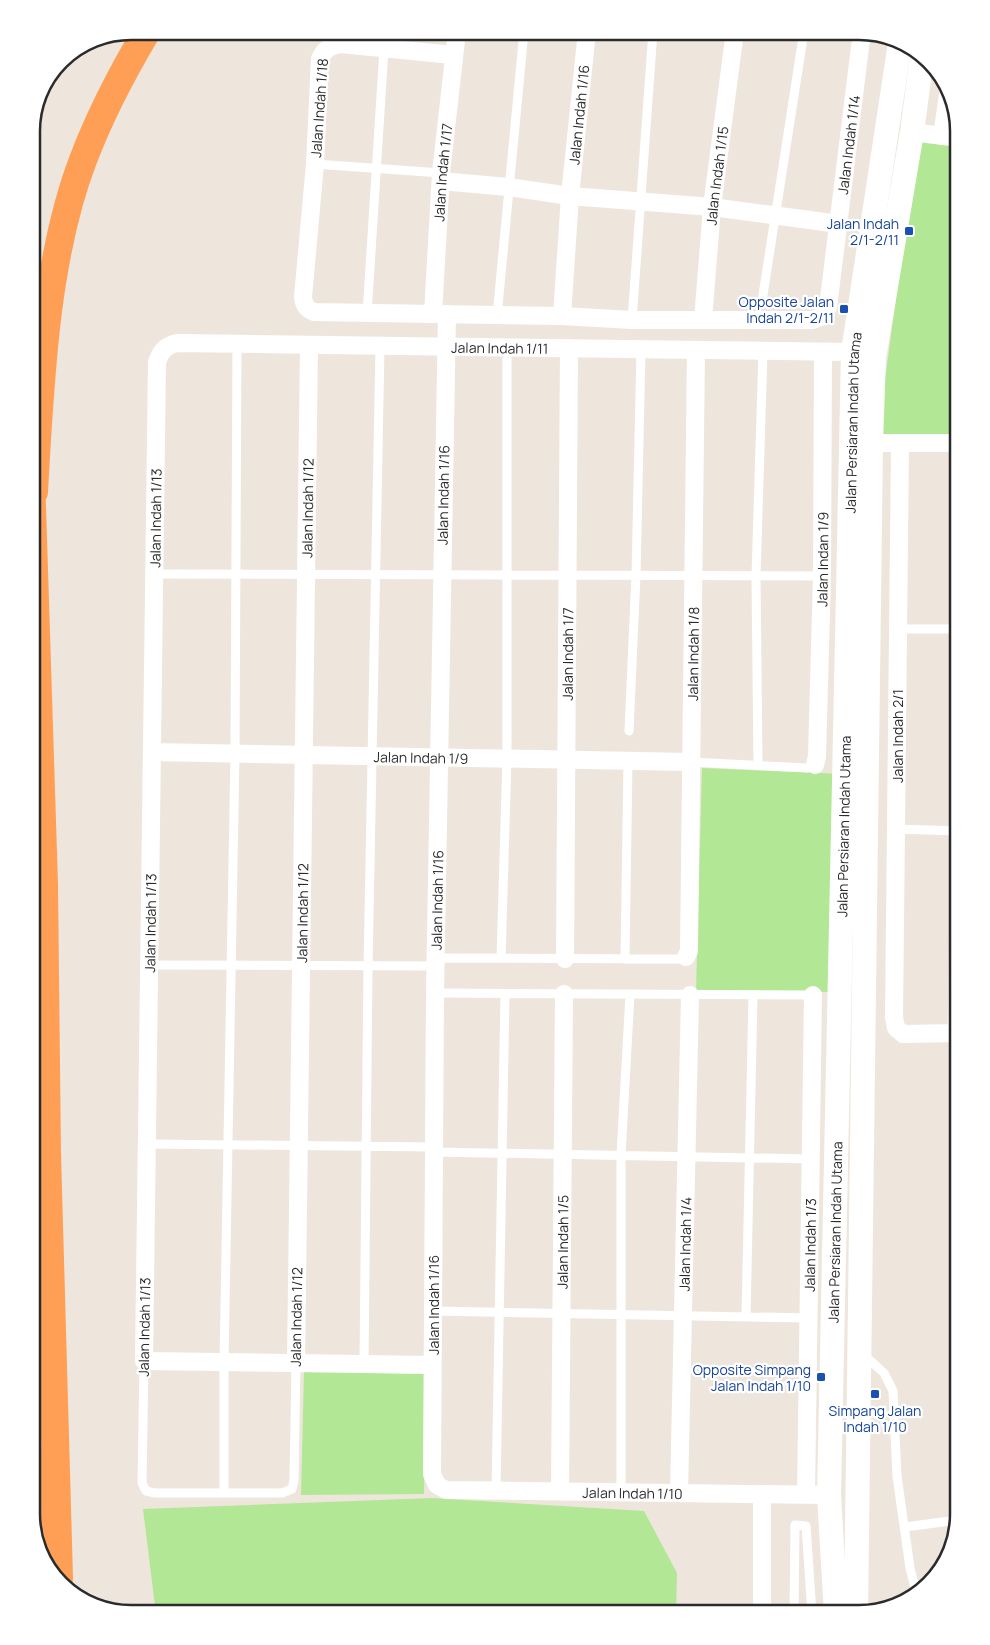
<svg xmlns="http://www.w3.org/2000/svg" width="990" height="1645" viewBox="0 0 990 1645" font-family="Manrope,sans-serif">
  <rect width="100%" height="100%" fill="#eee6dc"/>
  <path fill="#b2e796" d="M918 139 959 145V436L877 437Z
    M702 768 843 774 840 992 696 991Z
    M304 1371 426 1374 424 1494 301 1495Z
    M432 1498 644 1511 677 1573 676 1614H156L143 1509Z"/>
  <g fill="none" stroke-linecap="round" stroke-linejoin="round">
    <path stroke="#fff" stroke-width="9" d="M315 164 441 173
      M763 295 804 31
      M367 314 384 49
      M497 316 524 31
      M632 320 653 31
      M154 574 822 576
      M898 629H959
      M629 731 636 575 641 349
      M690 762 807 768 815 765
      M758 765 756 576 763 351
      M896 829 959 831
      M436 958 681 959 686 957
      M501 958 507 759V348
      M625 959 628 761
      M149 965 436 966
      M435 993 813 995
      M952 1033 959 594
      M147 1144 434 1147
      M434 1152 811 1159
      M433 1311 809 1318
      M746 1317 753 995
      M864 1355 884 1373 893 1391 897 1476 910 1568 916 1592
      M144 1361 142 1483 146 1491 155 1493H282L292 1489 294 1480 296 1364
      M364 1364 368 967 380 346
      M496 1491 505 994
      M621 1492V1155L630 994
      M224 1493V1362L235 754 237 343
      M905 1527 957 1520
      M794 1614 795 1525 806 1526 812 1614"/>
    <g stroke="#fff" stroke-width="18">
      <path id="s1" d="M453 55 341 44C330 46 324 49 320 59L315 164 303 297C304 306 307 309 314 312L562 316 632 320H813L823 316 828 307 862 31"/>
      <path d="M912 132 959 138"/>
      <path d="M942 136 949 88"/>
      <path d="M441 181 508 187 570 196 712 207 839 224"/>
      <path id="s2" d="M433 314 441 173 457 31"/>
      <path id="s3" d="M447 314 435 993 432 1474 437 1485 446 1490 829 1495"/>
      <path id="s4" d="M562 316 570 196 587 31"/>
      <path id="s5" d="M703 320 712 207 735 31"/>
      <path d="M871 443H959"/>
      <path d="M900 444 894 1017 896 1028 903 1034 959 1033"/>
      <path id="s6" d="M152 752 690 762"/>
      <path id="s7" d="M815 765 817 756 822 576 823 352"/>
      <path id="s8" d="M686 957 689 951 696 350"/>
      <path id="s9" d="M565 959 569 348"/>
      <path id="s10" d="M296 1364 309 345"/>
      <path id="s11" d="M432 1365 144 1361 157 362C161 351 166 345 177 343L853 352"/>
      <path id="s12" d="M560 1491 564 994"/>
      <path id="s13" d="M679 1493 690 995"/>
      <path d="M762 1494V1614"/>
      <path id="s14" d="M806 1494 813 995"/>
    </g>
    <g stroke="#fff" stroke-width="24">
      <path id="s15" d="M836 1614 829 1495 853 352 900 43"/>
      <path d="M856 1614 871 443 874 358 912 132 922 57"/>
    </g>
    <path stroke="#ff9f56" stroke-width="28" d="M31 475 44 884 47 1153 59 1578
      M34 492C40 386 45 259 83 160 100 115 122 73 147 31
      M31 1457 33 1522"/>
  </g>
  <g fill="#1a4fb4" stroke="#fff" stroke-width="2">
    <rect x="904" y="226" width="10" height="10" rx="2.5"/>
    <rect x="839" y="304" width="10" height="10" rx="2.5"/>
    <rect x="816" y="1372" width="10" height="10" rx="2.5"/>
    <rect x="870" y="1389" width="10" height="10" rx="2.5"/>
  </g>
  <g text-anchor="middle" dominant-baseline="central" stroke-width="4.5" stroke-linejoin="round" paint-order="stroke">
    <g font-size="14" fill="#2b2b2b" stroke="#fff">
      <text transform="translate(319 108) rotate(-86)">Jalan Indah 1/18</text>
      <text stroke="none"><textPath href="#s4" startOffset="202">Jalan Indah 1/16</textPath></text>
      <text stroke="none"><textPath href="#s1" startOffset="1082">Jalan Indah 1/14</textPath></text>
      <text stroke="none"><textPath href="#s2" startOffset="142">Jalan Indah 1/17</textPath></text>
      <text stroke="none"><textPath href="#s5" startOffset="145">Jalan Indah 1/15</textPath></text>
      <text stroke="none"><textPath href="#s11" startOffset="1639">Jalan Indah 1/11</textPath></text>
      <text stroke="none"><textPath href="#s15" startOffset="1192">Jalan Persiaran Indah Utama</textPath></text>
      <text transform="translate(443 495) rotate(-89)">Jalan Indah 1/16</text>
      <text stroke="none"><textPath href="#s10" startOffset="856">Jalan Indah 1/12</textPath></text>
      <text stroke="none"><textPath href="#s11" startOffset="1131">Jalan Indah 1/13</textPath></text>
      <text stroke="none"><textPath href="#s7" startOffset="206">Jalan Indan 1/9</textPath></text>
      <text stroke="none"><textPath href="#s9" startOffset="305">Jalan Indah 1/7</textPath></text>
      <text stroke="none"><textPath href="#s8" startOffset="304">Jalan Indah 1/8</textPath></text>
      <text transform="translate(897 736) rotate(-90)">Jalan Indah 2/1</text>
      <text stroke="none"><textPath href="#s6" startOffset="269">Jalan Indah 1/9</textPath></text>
      <text stroke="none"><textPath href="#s15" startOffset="788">Jalan Persiaran Indah Utama</textPath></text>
      <text transform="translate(437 900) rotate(-89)">Jalan Indah 1/16</text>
      <text stroke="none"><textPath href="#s10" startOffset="451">Jalan Indah 1/12</textPath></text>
      <text stroke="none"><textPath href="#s11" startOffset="726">Jalan Indah 1/13</textPath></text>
      <text stroke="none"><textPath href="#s15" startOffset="382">Jalan Persiaran Indah Utama</textPath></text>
      <text stroke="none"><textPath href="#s12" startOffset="249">Jalan Indah 1/5</textPath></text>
      <text stroke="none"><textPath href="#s13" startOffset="249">Jalan Indah 1/4</textPath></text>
      <text stroke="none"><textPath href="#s14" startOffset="249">Jalan Indah 1/3</textPath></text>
      <text transform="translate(433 1305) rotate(-90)">Jalan Indah 1/16</text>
      <text transform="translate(296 1317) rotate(-89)">Jalan Indah 1/12</text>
      <text transform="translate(144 1327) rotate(-89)">Jalan Indah 1/13</text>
      <text stroke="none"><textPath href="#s3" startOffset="1369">Jalan Indah 1/10</textPath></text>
    </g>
    <g font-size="14" fill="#164399" stroke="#fff" text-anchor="end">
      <text x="899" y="223">Jalan Indah<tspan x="899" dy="16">2/1-2/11</tspan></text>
      <text x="834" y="301">Opposite Jalan<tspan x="834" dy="16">Indah 2/1-2/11</tspan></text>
      <text x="811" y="1369">Opposite Simpang<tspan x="811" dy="16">Jalan Indah 1/10</tspan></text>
      <text x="875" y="1410" text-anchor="middle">Simpang Jalan<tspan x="875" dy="16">Indah 1/10</tspan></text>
    </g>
  </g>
  <path d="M0 0H990V1645H0ZM131 40H859A91 91 0 0 1 950 131V1514A91 91 0 0 1 859 1605H131A91 91 0 0 1 40 1514V131A91 91 0 0 1 131 40Z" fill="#fff" fill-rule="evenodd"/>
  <path fill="none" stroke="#2b2b2b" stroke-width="2.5" d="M131 40H859A91 91 0 0 1 950 131V1514A91 91 0 0 1 859 1605H131A91 91 0 0 1 40 1514V131A91 91 0 0 1 131 40Z"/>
</svg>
